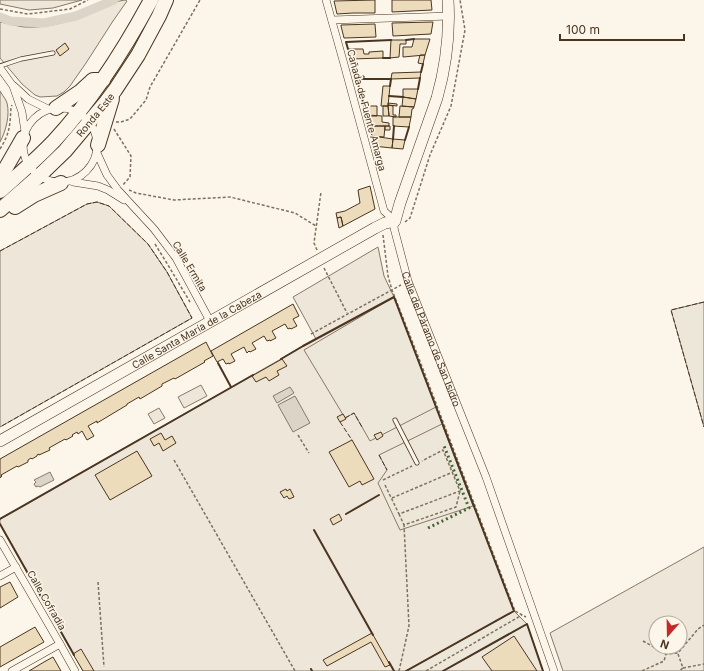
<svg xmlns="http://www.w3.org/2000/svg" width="704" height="671" viewBox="0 0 704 671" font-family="Inter,sans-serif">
  <rect width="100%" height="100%" fill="#fbf6e9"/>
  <path fill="#ede6d9" stroke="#887966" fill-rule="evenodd" d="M0 0H82L53 8 29 10 0 4Z
    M125 0 127 1 113 21 86 63 70 86 64 92 57 96 40 97 35 95 22 84 0 58V22C8 23 16 26 24 27 46 28 65 23 84 15 98 9 111 2 125 0Z
    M0 91C2 95 6 99 7 103 10 115 6 131 0 142Z
    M97 202 109 206 148 244 167 272 192 318 0 427V251L87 204Z
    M378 247 384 276 394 297 514 611 406 671H83L0 524V519L316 339 293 297Z
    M201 385 207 396 184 408 178 397Z
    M159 408 165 418 154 424 148 414Z
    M704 547V671H563L550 633ZM656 623H680V647H656Z
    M527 624 543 671H443Z"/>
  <path fill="#ede7d9" stroke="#887966" d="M394 297 436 407 370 441 354 413 345 418 304 350Z
    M704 302V427L671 310Z
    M442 424 473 506 400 530 378 483 387 470 379 455Z
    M514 611 527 624 443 671H406Z"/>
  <path fill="#dcd4c6" stroke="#887966" d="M290 387 294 393 277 403 273 396Z
    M295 396 310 423 293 432 278 405Z
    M50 472 54 480 40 487 38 486 36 487 34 484 36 482 34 480Z"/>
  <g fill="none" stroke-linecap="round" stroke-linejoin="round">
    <path stroke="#dcd4c6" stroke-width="9" d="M0 17 10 21 44 23 76 16 114 0"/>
  </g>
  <path fill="#ecdcbc" stroke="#4a3520" d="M375 0V13H353L337 14 334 1Z
    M392 0H431L432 10 392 12Z
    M433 22 431 34 393 36 392 23Z
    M375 24 376 37 344 38 341 26V25Z
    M414 39H430L425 55 403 57V47H412Z
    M391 40H406V44H400L399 57 390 58Z
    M65 43 69 49 60 56 56 50Z
    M348 49H363L364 54H369V52L383 51V58L351 59Z
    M420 55H425L423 64 418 63Z
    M421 72 420 78 391 79 392 73Z
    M356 76H364V79L357 80Z
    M383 86H390L388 106H381Z
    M403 89H418L416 99 403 97Z
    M403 97 416 99 414 107 402 106Z
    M388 103 397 104V106L388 105Z
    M388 105 393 106V115H396V117L389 116Z
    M364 106H377V116H367Z
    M383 106H388L389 116H383Z
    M400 106 414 107 413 109H412L411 117H399Z
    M368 115 382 116V122L389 123V126H370Z
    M393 117H411L409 127 393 126Z
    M370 126H385L384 137 372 136Z
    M385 126H390V130H385Z
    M372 136 393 139 392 148 373 146Z
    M393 139 405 140 403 149 392 148Z
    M370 186 375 209 343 226 341 217 337 218 336 213 345 211 360 203 358 190Z
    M341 217 343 226 339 228 337 218Z
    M293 304 299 316 293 319 297 326 291 329 290 328 288 329 285 324 272 331 276 338 270 341V340L267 341 264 336 252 343 256 349 250 352 249 351 247 353 244 347 231 354 235 361 229 364V363L226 364 223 359 217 362 211 351Z
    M206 342 213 356 204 361 205 362 175 379 174 378 162 384V386L140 399 139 397 127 404V405L97 423V421L88 426 94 436 87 440 82 431 78 434 77 432 72 435 73 436 66 440 65 439 49 448 50 450 39 455V454L37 455V456L32 459 31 458 28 460V462L18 467 17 466 1 475 2 476 0 478V459Z
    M282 359 287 366 277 371 279 375 269 381 266 377 256 382 252 376Z
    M343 414 346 419 340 422 337 417Z
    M381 432 383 436 377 440 374 435Z
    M161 433 165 440 172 436 176 443 163 451 159 443 154 446 150 439Z
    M352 440 374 479 362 485 360 481 349 487 329 452Z
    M137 451 152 476 110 500 95 475Z
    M286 489 287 491 290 489 294 497 289 499 287 496 284 498 280 492Z
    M339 514 342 520 333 525 330 519Z
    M10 582 18 597 0 608V587Z
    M35 627 44 642 0 667V647Z
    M372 633 390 665 385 667 371 642 327 666 323 660Z
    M514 636 537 671H492L482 657Z
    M81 649 94 671H83L73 654Z
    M53 657 61 671H29L44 662Z"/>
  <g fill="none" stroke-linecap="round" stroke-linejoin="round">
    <g stroke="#4a3520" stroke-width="5">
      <path id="lane" d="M0 66 21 59 53 53
        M395 420 417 463"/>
    </g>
    <g stroke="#4a3520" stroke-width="8">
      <g id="street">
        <path id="s1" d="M326 0 344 64 384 211 395 221 394 228 408 281 486 477 554 671"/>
        <path d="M332 20 449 16"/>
        <path d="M0 68 13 86 22 112 25 132"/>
        <path d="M14 86 28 99 48 109"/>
        <circle cx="60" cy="145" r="37"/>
        <path d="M97 153 107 175 118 190 154 229 176 258 210 321"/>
        <path d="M73 182 98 186 108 190 124 200"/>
        <path d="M0 540 60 644 75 671"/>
        <path d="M0 576 16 567"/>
        <path d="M12 671 60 644"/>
      </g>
    </g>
    <g stroke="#4a3520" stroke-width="12">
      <g id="secondary">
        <path id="s2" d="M0 441C125 370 250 299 375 228L385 223 395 221 400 203 437 98C446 66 450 33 448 0"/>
      </g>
    </g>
    <g stroke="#4a3520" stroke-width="16">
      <g id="highway">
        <path d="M56 108 81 91 93 80H103"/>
        <path d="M98 145 112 99"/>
        <path d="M0 178 23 138"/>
        <path d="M0 191C18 175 37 159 54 141 93 99 124 50 151 0"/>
        <path d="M15 207 34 195 61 183"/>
        <path id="s3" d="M0 210 39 176 65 151 106 102 115 90 138 55 159 16 166 0"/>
      </g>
    </g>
    <path stroke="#7f6f5c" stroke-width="1.5" stroke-dasharray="3 2" stroke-linecap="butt" d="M0 9 28 14 70 9 88 0
      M116 122H121L130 119 146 100 150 87 200 0
      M114 129 131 156 130 177 123 185
      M0 149C10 133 10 125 11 107L12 105
      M129 190 136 193 174 200 230 197 295 213 316 226
      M405 222 410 218 430 155 451 106 465 30 460 0
      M383 235 388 276 392 290 418 356 515 611 526 617
      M155 244 168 265 190 302
      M317 250 314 243 321 192
      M324 268 347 313
      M311 334 401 285
      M298 435 309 453
      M174 460 295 671
      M383 480 412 466
      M385 485 399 514 460 491 443 450 422 461
      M392 498 453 472
      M399 514 404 525 456 507 460 491
      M98 582 104 667
      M643 641 666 654 678 653 698 629 704 625
      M678 654 683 668 679 671
      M683 668 704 664
      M399 671 409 626 404 525
      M426 671 522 615
      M642 671 664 661 666 654"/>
    <use href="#lane" stroke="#fbf6e9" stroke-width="3.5"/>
    <use href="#street" stroke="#fbf6e9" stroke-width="7"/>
    <use href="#secondary" stroke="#fbf6e9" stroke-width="11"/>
    <use href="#highway" stroke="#fbf6e9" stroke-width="14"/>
    <path stroke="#436837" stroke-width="3" stroke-dasharray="2 3" stroke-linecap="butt" d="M428 528 469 508 444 446"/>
    <path stroke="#4a3520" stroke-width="1" stroke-dasharray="5 2" stroke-linecap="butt" d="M0 251 87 204 97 202 109 206 148 244 167 272 192 318 0 427
      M704 302 671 310 704 427
      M345 418 354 413 362 427
      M340 422 352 440
      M379 455 387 470"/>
    <path stroke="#4a3520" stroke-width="2" d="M406 40 414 39
      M348 49 346 42 391 40
      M383 58H390
      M351 59 356 76
      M421 72 423 64
      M364 79H391L390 86
      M357 80 364 106
      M418 89 420 78
      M389 96 403 97
      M393 139 394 126
      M405 140 409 127
      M281 359 303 346 394 297 514 611 406 671
      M218 363 231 387
      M346 514 379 495
      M0 519 253 375
      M0 524 74 655
      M314 530 373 635
      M389 662 394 671
      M311 669 312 671
      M443 671 527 624 543 671"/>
  </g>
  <g text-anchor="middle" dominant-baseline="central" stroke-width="3" stroke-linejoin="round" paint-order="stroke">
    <g font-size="10" fill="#4a3520" stroke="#fbf6e9">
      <text transform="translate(367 110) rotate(75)">Cañada de Fuente Amarga</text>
      <text stroke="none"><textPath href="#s3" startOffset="135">Ronda Este</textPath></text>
      <text transform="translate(190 266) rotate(59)">Calle Ermita</text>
      <text stroke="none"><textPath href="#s2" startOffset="226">Calle Santa María de la Cabeza</textPath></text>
      <text stroke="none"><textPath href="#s1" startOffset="358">Calle del Páramo de San Isidro</textPath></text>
      <text transform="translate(47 600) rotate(60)">Calle Cofradía</text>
    </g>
  </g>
  <g transform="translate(668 635) rotate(200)"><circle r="19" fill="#fbf6e9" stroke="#b4a999"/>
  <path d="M0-3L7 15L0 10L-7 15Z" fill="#c62828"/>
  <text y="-6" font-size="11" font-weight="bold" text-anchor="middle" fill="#4a3520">N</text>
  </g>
  <path d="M560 34v6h124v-6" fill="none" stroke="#4a3520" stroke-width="2"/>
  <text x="566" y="34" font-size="12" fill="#4a3520" stroke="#fbf6e9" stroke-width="3" paint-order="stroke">100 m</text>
</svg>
